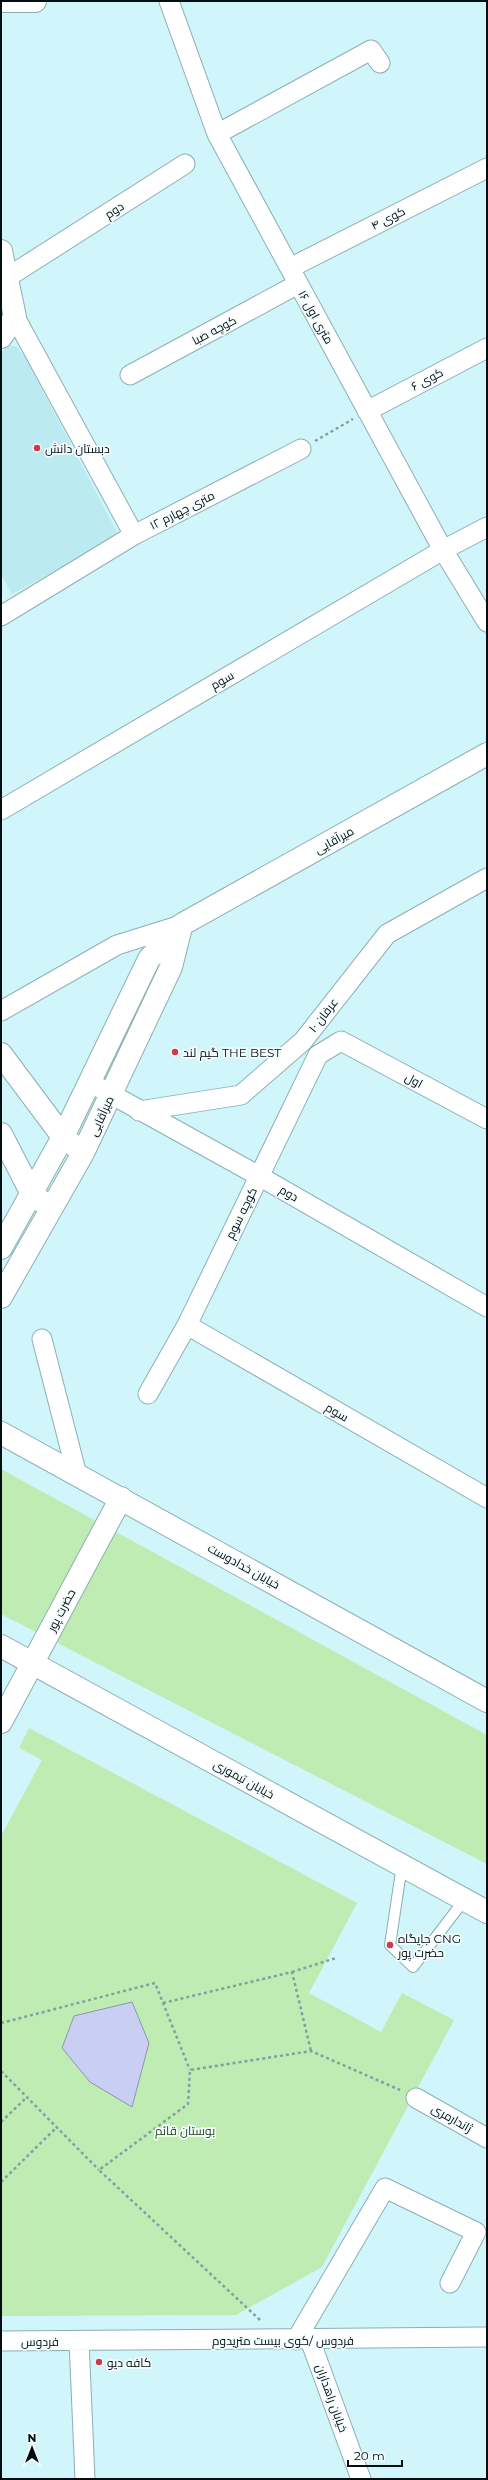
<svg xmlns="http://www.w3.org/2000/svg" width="488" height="2480" viewBox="0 0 488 2480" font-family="Montserrat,Cairo,sans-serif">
  <rect width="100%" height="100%" fill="#d0f5fb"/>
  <path fill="#bceaf1" d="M9 345 17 347 25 357 119 536 12 594 1 574V352Z"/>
  <path fill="#bfecb2" d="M1 1469 487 1735V1864L1 1614Z
    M29 1728 357 1903 309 1993 381 2032 402 1993 454 2020 322 2267 236 2315 1 2316V1836L42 1760 19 1748Z"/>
  <path fill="#c8cff2" stroke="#8d95ae" d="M132 2002 149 2043 132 2107 90 2082 62 2048 74 2016Z"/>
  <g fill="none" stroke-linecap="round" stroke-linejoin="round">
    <g stroke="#8bafb4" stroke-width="12">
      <path id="lane" d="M402 1865 390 1945 413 1967 465 1899"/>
    </g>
    <g stroke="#8bafb4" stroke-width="21">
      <path id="street" d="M169 1 217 134 443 550 487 622
        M217 134 371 50 380 63
        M290 268 487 168
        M8 277 185 164
        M15 317 134 535
        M130 375 298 284
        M367 411 487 348
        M1 616 134 535 301 449
        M1 810 443 550 487 527
        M1 1011 117 945 181 925
        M89 1082 259 1176 487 1307
        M139 1111 241 1095 303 1041 387 934 487 878
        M187 1325 487 1498
        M42 1339 77 1475
        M148 1394 187 1325 318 1055 341 1041 487 1119
        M416 2098 487 2138
        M296 2340 385 2188 476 2232 450 2283
        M310 2340 361 2479
        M1 2341 487 2337
        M79 2341 85 2479"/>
    </g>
    <g stroke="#8bafb4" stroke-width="24">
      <path id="secondary" d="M1 1H35
        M1 251 15 317 1 337
        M1 1054 63 1137 73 1145
        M1 1134 32 1194 41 1201
        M1 1248 63 1137 149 959 181 925 487 754
        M1 1297 83 1153 171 967 181 927
        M1 1433 487 1701
        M1 1646 487 1912
        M1 1722 121 1498"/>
    </g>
    <path stroke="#839fa3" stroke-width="2.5" stroke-dasharray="3 3" stroke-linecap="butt" d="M315 441 353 419
      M292 1972 336 1958
      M163 2003 292 1972 311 2051
      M1 2023 155 1983 190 2070
      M1 2071 99 2170
      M1 2122 27 2097
      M1 2182 57 2127
      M260 2320 99 2170 188 2104 190 2070 311 2051 400 2090"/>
    <use href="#lane" stroke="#fff" stroke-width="10"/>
    <use href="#street" stroke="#fff" stroke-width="19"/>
    <use href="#secondary" stroke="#fff" stroke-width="22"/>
  </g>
  <g fill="#cc3c48" stroke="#f5fcfd" stroke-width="1.5">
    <circle cx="37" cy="448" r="4"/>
    <circle cx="175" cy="1052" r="4"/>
    <circle cx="390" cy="1945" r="4"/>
    <circle cx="99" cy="2362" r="4"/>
  </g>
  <g text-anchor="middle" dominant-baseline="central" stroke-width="3.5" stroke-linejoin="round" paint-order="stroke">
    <g font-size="12" fill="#030e10" stroke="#f5fcfd">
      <text transform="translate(114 210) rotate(-33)">دوم</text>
      <text transform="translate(388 218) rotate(-27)">کوی ۴</text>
      <text transform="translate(316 317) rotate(61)">۱۶ متری اول</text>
      <text transform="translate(214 330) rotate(-28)">کوچه صبا</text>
      <text transform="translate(427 379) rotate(-28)">کوی ۶</text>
      <text transform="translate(182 510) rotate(-27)">۱۲ متری چهارم</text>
      <text transform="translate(222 680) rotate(-30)">سوم</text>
      <text transform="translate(334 840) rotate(-29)">میرآقایی</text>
      <text transform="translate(323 1015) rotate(-52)">عرفان ۱۰</text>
      <text transform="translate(414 1080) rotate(28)">اول</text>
      <text transform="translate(101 1116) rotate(-65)">میرآقایی</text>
      <text transform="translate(289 1193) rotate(30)">دوم</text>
      <text transform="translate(241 1213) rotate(-64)">کوچه سوم</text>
      <text transform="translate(337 1412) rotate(30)">سوم</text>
      <text transform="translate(244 1566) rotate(29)">خیابان خدادوست</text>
      <text transform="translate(61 1610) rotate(-62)">حضرت پور</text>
      <text transform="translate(244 1779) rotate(29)">خیابان تیموری</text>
      <text transform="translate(452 2118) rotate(30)">ژاندارمری</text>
      <text x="283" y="2340">فردوس /کوی بیست متریدوم</text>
      <text x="40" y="2341">فردوس</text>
      <text transform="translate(332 2398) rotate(70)">خیابان راهداران</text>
    </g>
    <g font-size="12" fill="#030e10" stroke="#f5fcfd" text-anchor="start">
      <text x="45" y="448">دبستان دانش</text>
      <text x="183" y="1052">گیم لند THE BEST</text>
      <text x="398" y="1938">جایگاه CNG<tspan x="398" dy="14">حضرت پور</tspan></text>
      <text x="107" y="2362">کافه دیو</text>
    </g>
    <g font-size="12" fill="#224914" stroke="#f5fcfd">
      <text x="185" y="2130">بوستان قائم</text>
    </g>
  </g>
  <rect width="488" height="2480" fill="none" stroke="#030e10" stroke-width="4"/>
  <g transform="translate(32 2448)" stroke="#f5fcfd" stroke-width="3" paint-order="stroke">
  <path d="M0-3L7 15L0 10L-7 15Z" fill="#030e10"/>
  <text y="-6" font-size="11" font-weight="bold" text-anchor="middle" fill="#030e10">N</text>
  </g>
  <path d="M348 2460v6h54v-6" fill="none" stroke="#030e10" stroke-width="2"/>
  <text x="354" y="2460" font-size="12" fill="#030e10" stroke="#f5fcfd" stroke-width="3" paint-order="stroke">20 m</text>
</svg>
